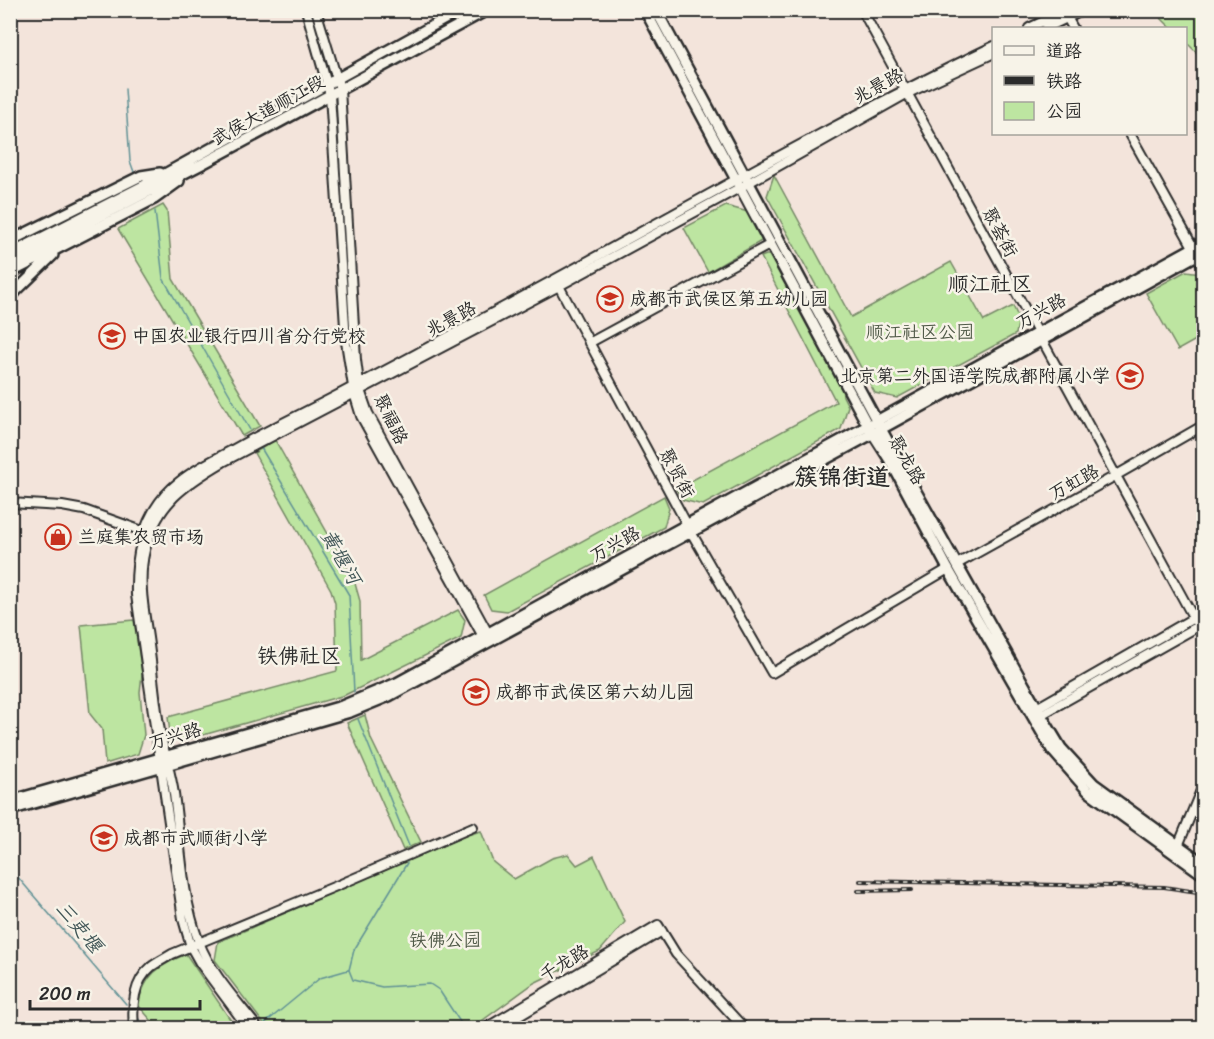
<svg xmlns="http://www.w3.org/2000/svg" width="1214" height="1039" viewBox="0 0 1214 1039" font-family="Sriracha,'LXGW WenKai TC',sans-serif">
  <rect width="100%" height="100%" fill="#f3e4db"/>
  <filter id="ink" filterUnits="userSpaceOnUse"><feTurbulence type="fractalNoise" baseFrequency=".0167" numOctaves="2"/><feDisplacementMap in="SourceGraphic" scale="12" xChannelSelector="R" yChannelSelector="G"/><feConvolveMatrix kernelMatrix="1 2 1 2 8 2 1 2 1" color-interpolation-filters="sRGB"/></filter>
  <g filter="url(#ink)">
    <path fill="#bde5a1" stroke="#748866" stroke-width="1.5" d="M1154 11H1201L1203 13V59L1186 42V28H1171Z
      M774 175 851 317 951 262 984 321 1013 306 1019 319 1016 334 897 398 875 393 767 196Z
      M163 205 167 211 173 279 260 426 242 436 118 229Z
      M726 206 748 212 763 240 708 272 684 228Z
      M766 255H770L842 388 843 396 848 406 841 429 703 505 683 500 676 489 836 402 761 257Z
      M1186 271 1201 273 1203 277V336L1178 350 1146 293Z
      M275 440 354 580 360 601 361 660 458 610 465 620 461 638 345 695 182 741 170 733 168 717 337 671 335 603 331 590 254 453Z
      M664 496 669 508 664 527 507 611 491 609 484 595Z
      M134 620 142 674 140 692 144 735 138 754 105 764 102 729 90 714 81 625Z
      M365 715 371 739 421 842 403 850 347 723Z
      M481 831 493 862 514 879 552 858 568 854 577 865 594 856 625 922 600 951 534 983 472 1028H267L215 960 218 942 467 835Z
      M186 954 236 1028H158L138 1005C145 973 158 967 186 954Z"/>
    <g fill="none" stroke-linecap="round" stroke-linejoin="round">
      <path stroke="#609195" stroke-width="1.5" d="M125 89 130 161 134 172
        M155 211 163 278 250 430
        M261 448 349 595 354 692
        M358 719 409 846
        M407 863 354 950 349 970 353 980 382 987 430 984 439 990 464 1028
        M10 868 126 1004
        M138 1018 146 1028
        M264 1024 320 978 348 970"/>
      <g stroke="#2b2b2b" stroke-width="12">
        <path id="minor" d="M306 10 330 95 346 342 354 393 361 416 485 640
          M316 10 340 89 356 360 360 390 368 413 490 637
          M862 10 1198 626
          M1065 14 1073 28
          M1029 28 1067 10
          M1046 28 1084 10
          M1130 134 1193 247 1196 245
          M1199 254 1196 256 1204 266
          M559 286 691 532 772 673 948 569
          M589 343 771 244
          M10 503 62 506 84 510 145 532
          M957 564 1115 476 1204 425
          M1033 710 1204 612
          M1037 717 1204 623
          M1178 846 1204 783
          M134 1028C132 1006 133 982 151 967 157 962 166 958 172 954L341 884 473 827
          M248 1028 200 963 191 947 183 919 136 595C135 556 142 516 172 488 192 469 219 458 243 444 279 424 316 407 351 388 381 373 410 357 440 341 625 244 805 136 994 46
          M258 1028C237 1001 211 974 199 942 181 895 181 843 174 794 171 773 164 753 160 731 155 703 153 674 149 645 145 614 137 582 145 550 157 503 184 485 223 462L559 286 741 187 908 93 994 53
          M486 1028 658 925 676 954 744 1028
          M499 1028 662 931"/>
      </g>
      <g stroke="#2b2b2b" stroke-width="14">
        <path id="major" d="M645 10 868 426 891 462 948 569 1052 750 1088 791 1204 875
          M656 10 881 429 1041 715 1061 748 1094 784 1204 864
          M10 241 141 176 160 173
          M10 254 145 185 461 10
          M10 263 202 164 487 10
          M10 273 154 199 179 181
          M10 298 17 290 53 255
          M10 801 342 706 397 683 1204 242
          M10 810 350 712 389 696 881 429 1204 251"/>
      </g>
      <use href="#minor" stroke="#f7f3e8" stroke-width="8"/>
      <use href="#major" stroke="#f7f3e8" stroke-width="9"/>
      <g stroke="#2b2b2b" stroke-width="4">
        <path id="rail" d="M860 881 1164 887 1204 893
          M858 891 912 890"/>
      </g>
      <use href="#rail" stroke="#f7f3e8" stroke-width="1.5" stroke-dasharray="4.5" stroke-linecap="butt"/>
    </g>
  </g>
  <defs>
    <g id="school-ring" transform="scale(1.35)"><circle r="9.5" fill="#f7f3e8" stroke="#c8321e" stroke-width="1.5"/><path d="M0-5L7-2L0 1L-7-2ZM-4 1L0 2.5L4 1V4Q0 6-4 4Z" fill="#c8321e"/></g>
    <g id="shop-ring" transform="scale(1.35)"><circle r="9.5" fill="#f7f3e8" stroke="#c8321e" stroke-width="1.5"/><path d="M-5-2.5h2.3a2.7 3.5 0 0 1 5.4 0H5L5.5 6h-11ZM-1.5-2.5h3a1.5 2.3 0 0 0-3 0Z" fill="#c8321e"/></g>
  </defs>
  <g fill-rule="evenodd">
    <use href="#school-ring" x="610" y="299"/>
    <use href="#school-ring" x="112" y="336"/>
    <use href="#school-ring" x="1130" y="376"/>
    <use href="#shop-ring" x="58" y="537"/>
    <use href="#school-ring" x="476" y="692"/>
    <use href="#school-ring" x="104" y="838"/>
  </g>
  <g text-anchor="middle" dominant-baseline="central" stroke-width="5" stroke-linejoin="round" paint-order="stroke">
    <g font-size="18" fill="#2b2b2b" stroke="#f7f3e8">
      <text transform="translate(878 86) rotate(-28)">兆景路</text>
      <text transform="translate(268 110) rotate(-29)">武侯大道顺江段</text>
      <text transform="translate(1000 232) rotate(62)">聚荟街</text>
      <text transform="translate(1041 311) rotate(-29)">万兴路</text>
      <text transform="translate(451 319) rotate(-28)">兆景路</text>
      <text transform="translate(391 419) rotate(64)">聚福路</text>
      <text transform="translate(907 460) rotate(60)">聚龙路</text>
      <text transform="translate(677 473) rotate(62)">聚贤街</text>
      <text transform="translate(1074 482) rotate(-29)">万虹路</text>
      <text transform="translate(615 544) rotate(-29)">万兴路</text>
      <text transform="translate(175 736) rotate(-16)">万兴路</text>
      <text transform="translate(564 963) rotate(-31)">千龙路</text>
    </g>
    <g font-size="18" fill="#2b2b2b" stroke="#f7f3e8" text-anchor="start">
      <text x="630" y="299">成都市武侯区第五幼儿园</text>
      <text x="132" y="336">中国农业银行四川省分行党校</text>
      <text x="1110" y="376" text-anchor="end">北京第二外国语学院成都附属小学</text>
      <text x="78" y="537">兰庭集农贸市场</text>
      <text x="496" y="692">成都市武侯区第六幼儿园</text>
      <text x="124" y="838">成都市武顺街小学</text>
    </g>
    <g font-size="18" fill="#505a48" stroke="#f7f3e8">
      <text x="920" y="332">顺江社区公园</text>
      <text x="445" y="940">铁佛公园</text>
    </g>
    <g font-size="20" font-style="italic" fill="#415657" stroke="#f7f3e8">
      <text transform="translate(341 557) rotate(60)">黄堰河</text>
      <text transform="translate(79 927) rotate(50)">三吏堰</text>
    </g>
    <g font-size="21" fill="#2b2b2b" stroke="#f7f3e8">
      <text x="990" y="284">顺江社区</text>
      <text x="299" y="656">铁佛社区</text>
    </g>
    <g font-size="24" font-weight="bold" fill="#2b2b2b" stroke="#f7f3e8">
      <text x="842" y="477">簇锦街道</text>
    </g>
  </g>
  <rect width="1214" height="1039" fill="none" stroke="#f7f3e8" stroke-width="36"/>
  <rect x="18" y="18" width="1178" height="1003" fill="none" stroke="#2b2b2b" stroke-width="2" filter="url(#ink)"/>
  <rect x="992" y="27" width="195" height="108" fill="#f7f3e8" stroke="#a5a39c" stroke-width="1.5"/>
  <rect x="1004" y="46" width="30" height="9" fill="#f7f3e8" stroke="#a5a39c" stroke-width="1.5"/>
  <text x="1046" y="57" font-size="18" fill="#2b2b2b">道路</text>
  <rect x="1004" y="76" width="30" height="9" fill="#2b2b2b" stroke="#a5a39c" stroke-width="1.5"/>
  <text x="1046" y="87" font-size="18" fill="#2b2b2b">铁路</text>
  <rect x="1004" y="102" width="30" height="18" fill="#bde5a1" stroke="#a5a39c" stroke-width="1.5"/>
  <text x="1046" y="117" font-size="18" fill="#2b2b2b">公园</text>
  <path d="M30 1000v9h170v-9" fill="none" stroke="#2b2b2b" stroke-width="3"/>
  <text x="39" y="1000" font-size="18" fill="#2b2b2b" stroke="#f7f3e8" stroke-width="4.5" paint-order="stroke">200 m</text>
</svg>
